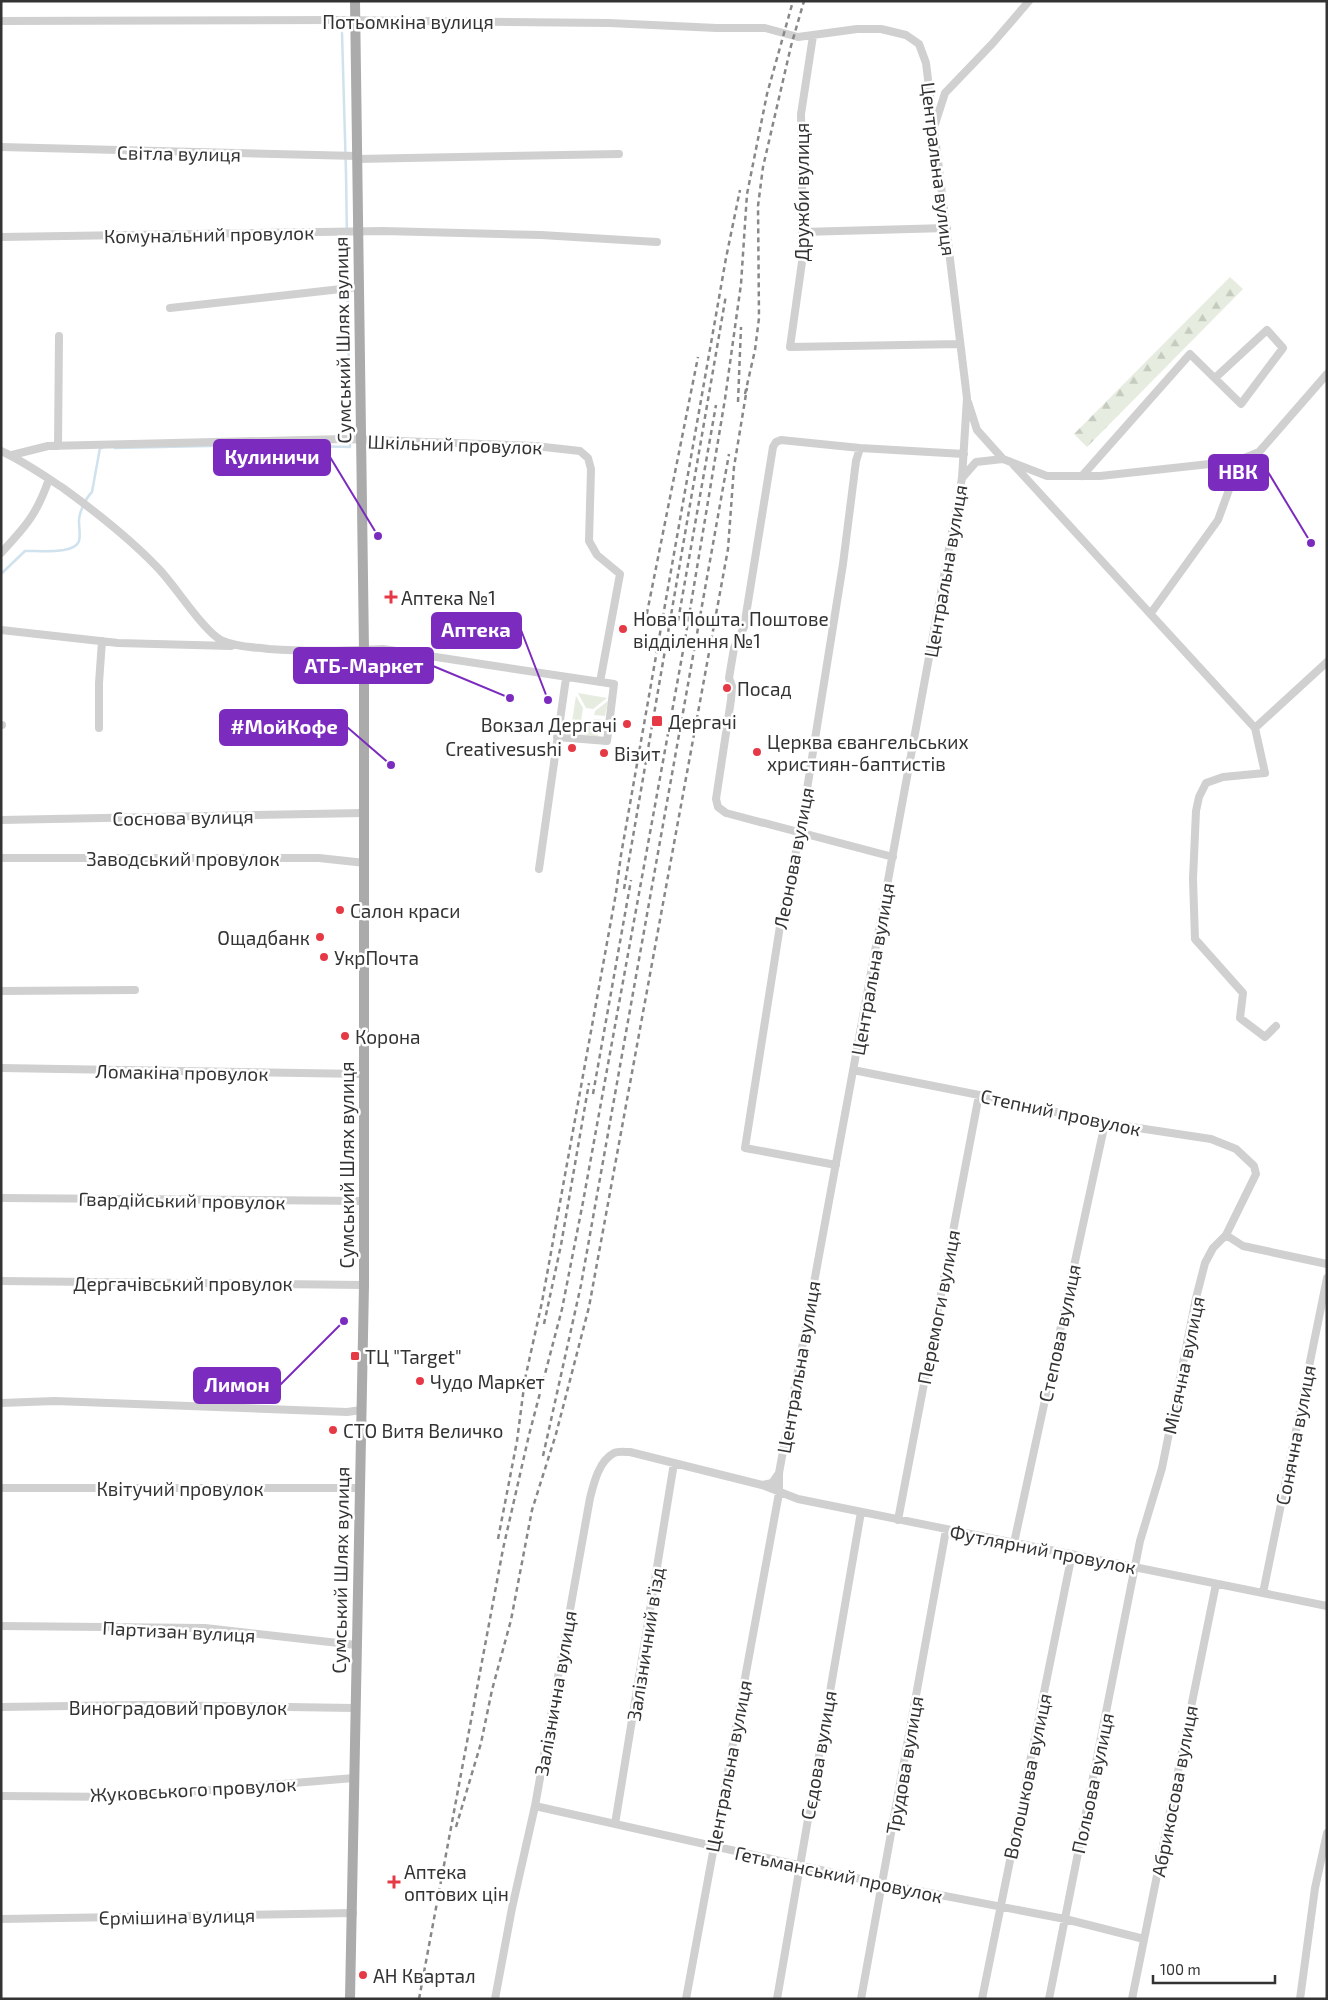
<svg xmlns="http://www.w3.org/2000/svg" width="1328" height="2000" viewBox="0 0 1328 2000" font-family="'Exo 2',sans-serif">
  <defs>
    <pattern id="forest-firs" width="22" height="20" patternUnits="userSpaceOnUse" patternTransform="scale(1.25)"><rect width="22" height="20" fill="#e6ecdf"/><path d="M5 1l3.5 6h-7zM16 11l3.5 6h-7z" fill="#c6cbc0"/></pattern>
  </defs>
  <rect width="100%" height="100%" fill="#fff"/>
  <path fill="#e6ecdf" d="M578 693 607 698 593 709 586 708Z
    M576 696 583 708 581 721 571 728Z
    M608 701 605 716 594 715 595 711Z
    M594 719 604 720 602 735 593 723Z
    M583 722 590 724 599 737 579 734 580 724Z"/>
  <path fill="url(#forest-firs)" d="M1230 277 1243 289 1087 447 1074 434Z"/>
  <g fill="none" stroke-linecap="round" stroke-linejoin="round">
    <path stroke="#cfe2ee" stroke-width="2.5" d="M115 448 260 445 350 447 346 173 342 33
      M1 574 25 551C38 551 52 552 64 550 85 546 79 536 79 521 79 512 86 498 92 492L100 448H102"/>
    <path stroke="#d0d0d0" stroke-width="8" d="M1 21 337 20 609 23 717 28H765L798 37 857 29H881L906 35 919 44 926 63 967 398 962 478 779 1473V1493L686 1999
      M813 36 801 114 803 255 790 347 960 344
      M935 124 945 93 992 44 1029 1
      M1 147 357 156
      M357 159 619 154
      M802 232 947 228
      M1 237 383 231 541 235 657 242
      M170 308 359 287
      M968 402 977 430 1003 459
      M58 446 59 336
      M1 451C23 461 43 475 63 488 96 512 128 537 156 566 173 582 203 631 221 640 236 647 253 647 269 649 308 652 345 651 383 649L614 684 607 741 557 737
      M12 455 48 446 344 439 535 446 580 451 588 458 591 469 589 541 597 555 620 574 600 682
      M1011 462 1255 728 1265 773 1223 777 1206 783 1199 797 1196 811 1193 879 1195 939 1243 993 1240 1018 1265 1037 1276 1026
      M1082 476 1190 354 1241 404 1283 348 1267 330 1215 378
      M962 478 976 462 1003 459 1047 476H1100L1237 461 1259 452 1327 374
      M1 553C26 526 37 514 49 479
      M1151 613 1218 520 1230 487 1237 461
      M1 630 118 643 231 646
      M1 725H2
      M99 728V683L102 641
      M1255 728 1327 662
      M1 820 364 813
      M893 857 726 813 718 807 716 799 731 700 732 686 729 678 734 648 744 627 773 447 776 442 781 440 860 448 964 454
      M1 858H319L365 863
      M539 869 566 678
      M1 991 135 990
      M1 1068 363 1074
      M853 1070 979 1095 1105 1123 1211 1139 1236 1149 1254 1166 1256 1174 1226 1235 1213 1248 1205 1263 1196 1298 1162 1468 1140 1541 1049 1999
      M836 1165 745 1148 780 926 800 833 843 564 856 461 860 448
      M1 1198 364 1201
      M1226 1235 1243 1246 1327 1264
      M1 1281 364 1285
      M1 1403 55 1401 347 1412 361 1410
      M762 1485 798 1499 1327 1606
      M1 1488H360
      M898 1520 979 1095
      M1014 1543 1105 1123
      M1263 1593 1327 1278
      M1 1626 205 1628 356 1645
      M1 1707 142 1705 355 1708
      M1 1796 125 1797 354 1778
      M535 1806 883 1884 1065 1919 1144 1939
      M615 1824 674 1463
      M1 1919 353 1913
      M495 1999 512 1908 535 1806 590 1498C594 1482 599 1461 614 1453 618 1451 625 1452 630 1452L762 1485 772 1483 779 1473
      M777 1999 861 1512
      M861 1999 946 1530
      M982 1999 1072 1554
      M1132 1999 1216 1584
      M1300 1999 1315 1888 1327 1833"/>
    <path stroke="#ababab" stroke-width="10" d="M350 1999 364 1285V650L355 1"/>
    <path stroke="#888" stroke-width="2.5" stroke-dasharray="5 4" stroke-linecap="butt" d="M745 394 755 350 759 318 758 206 763 167 791 46 804 1
      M738 402 741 327
      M678 621 716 405
      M645 623 698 357
      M624 889 726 295
      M593 1094 631 880
      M544 1324 561 1245 589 1083
      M543 1456 581 1285 729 454
      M498 1539 517 1441 525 1379 542 1302 616 893 621 855 726 258 740 190
      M456 1827 481 1743 492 1690 511 1620 532 1510 556 1434 589 1307 728 549 734 467 747 388
      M419 1999 503 1549 529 1435 562 1309 583 1202 685 640 725 399 741 284 747 194 767 94 793 1"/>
  </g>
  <g fill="#e63946" stroke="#fff" stroke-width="2">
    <path d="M388.5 589.5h5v5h5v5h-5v5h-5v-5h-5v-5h5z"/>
    <circle cx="623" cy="629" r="5"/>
    <circle cx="727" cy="688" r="5"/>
    <rect x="651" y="715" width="12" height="12" rx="2.5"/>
    <circle cx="627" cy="724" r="5"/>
    <circle cx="572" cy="748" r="5"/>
    <circle cx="757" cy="752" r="5"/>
    <circle cx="604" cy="753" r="5"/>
    <circle cx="340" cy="910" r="5"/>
    <circle cx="320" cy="937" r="5"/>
    <circle cx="324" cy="957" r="5"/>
    <circle cx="345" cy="1036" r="5"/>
    <rect x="350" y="1351" width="10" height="10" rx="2.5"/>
    <circle cx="420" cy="1381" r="5"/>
    <circle cx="333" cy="1430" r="5"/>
    <path d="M391.5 1874.5h5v5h5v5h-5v5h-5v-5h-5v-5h5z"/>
    <circle cx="363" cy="1975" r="5"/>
  </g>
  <g text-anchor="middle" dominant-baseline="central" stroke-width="5" stroke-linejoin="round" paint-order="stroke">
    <g font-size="19" fill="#333" stroke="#fff">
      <text x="408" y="21">Потьомкіна вулиця</text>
      <text transform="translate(179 153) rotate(1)">Світла вулиця</text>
      <text transform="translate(939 169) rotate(83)">Центральна вулиця</text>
      <text transform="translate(801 192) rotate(-90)">Дружби вулиця</text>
      <text transform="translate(209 234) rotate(-1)">Комунальний провулок</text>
      <text transform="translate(342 340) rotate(-91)">Сумський Шлях вулиця</text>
      <text transform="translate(455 444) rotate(2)">Шкільний провулок</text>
      <text transform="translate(945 571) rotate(-80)">Центральна вулиця</text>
      <text transform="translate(183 817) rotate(-1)">Соснова вулиця</text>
      <text x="183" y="858">Заводський провулок</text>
      <text transform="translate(793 858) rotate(-79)">Леонова вулиця</text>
      <text transform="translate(872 969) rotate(-80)">Центральна вулиця</text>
      <text transform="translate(182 1072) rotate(1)">Ломакіна провулок</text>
      <text transform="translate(1061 1112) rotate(12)">Степний провулок</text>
      <text transform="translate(346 1165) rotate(-90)">Сумський Шлях вулиця</text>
      <text transform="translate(182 1200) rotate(1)">Гвардійський провулок</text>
      <text x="183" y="1283">Дергачівський провулок</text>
      <text transform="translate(938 1307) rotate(-79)">Перемоги вулиця</text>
      <text transform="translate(1059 1333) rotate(-78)">Степова вулиця</text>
      <text transform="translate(1183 1365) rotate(-78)">Місячна вулиця</text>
      <text transform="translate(798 1367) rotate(-80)">Центральна вулиця</text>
      <text transform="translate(1295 1435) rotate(-79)">Сонячна вулиця</text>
      <text x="180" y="1488">Квітучий провулок</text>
      <text transform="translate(1043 1549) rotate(11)">Футлярний провулок</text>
      <text transform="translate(340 1570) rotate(-89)">Сумський Шлях вулиця</text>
      <text transform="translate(179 1631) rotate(3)">Партизан вулиця</text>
      <text transform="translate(645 1644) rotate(-81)">Залізничний в’їзд</text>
      <text transform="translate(555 1693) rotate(-80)">Залізнична вулиця</text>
      <text x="178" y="1707">Виноградовий провулок</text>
      <text transform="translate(818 1755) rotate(-80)">Сєдова вулиця</text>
      <text transform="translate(904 1765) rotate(-80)">Трудова вулиця</text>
      <text transform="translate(728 1766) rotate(-79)">Центральна вулиця</text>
      <text transform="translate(1027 1776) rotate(-78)">Волошкова вулиця</text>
      <text transform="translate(1092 1783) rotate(-78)">Польова вулиця</text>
      <text transform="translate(193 1789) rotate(-3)">Жуковського провулок</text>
      <text transform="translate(1174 1791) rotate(-79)">Абрикосова вулиця</text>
      <text transform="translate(839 1874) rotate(12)">Гетьманський провулок</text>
      <text transform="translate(177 1916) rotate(-1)">Єрмішина вулиця</text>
    </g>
    <g font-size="19" fill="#333" stroke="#fff" text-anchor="start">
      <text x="401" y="597">Аптека №1</text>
      <text x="633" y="618">Нова Пошта. Поштове<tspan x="633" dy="22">відділення №1</tspan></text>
      <text x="737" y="688">Посад</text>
      <text x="668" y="721">Дергачі</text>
      <text x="617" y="724" text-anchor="end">Вокзал Дергачі</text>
      <text x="767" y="741">Церква євангельських<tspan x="767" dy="22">християн-баптистів</tspan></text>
      <text x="562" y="748" text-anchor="end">Creativesushi</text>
      <text x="614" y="753">Візит</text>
      <text x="350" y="910">Салон краси</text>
      <text x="310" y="937" text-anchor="end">Ощадбанк</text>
      <text x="334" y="957">УкрПочта</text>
      <text x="355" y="1036">Корона</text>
      <text x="365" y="1356">ТЦ "Target"</text>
      <text x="430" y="1381">Чудо Маркет</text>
      <text x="343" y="1430">СТО Витя Величко</text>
      <text x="404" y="1871">Аптека<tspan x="404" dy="22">оптових цін</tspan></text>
      <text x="373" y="1975">АН Квартал</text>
    </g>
  </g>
  <path fill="none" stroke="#7b2cbf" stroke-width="2" d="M378 536L330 457M1311 543L1268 472M548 700L521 630M510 698L433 666M391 765L347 727M344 1321L280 1385"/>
  <g fill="#7b2cbf" stroke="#fff" stroke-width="2">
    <circle cx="378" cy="536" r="5"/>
    <circle cx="1311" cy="543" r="5"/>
    <circle cx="548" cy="700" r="5"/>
    <circle cx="510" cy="698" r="5"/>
    <circle cx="391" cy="765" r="5"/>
    <circle cx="344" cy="1321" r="5"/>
  </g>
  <g fill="#7b2cbf" stroke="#7b2cbf" stroke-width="2">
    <rect x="214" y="440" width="116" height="35" rx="5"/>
    <rect x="1209" y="455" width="59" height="35" rx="5"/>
    <rect x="432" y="613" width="89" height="35" rx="5"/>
    <rect x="294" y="648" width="139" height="35" rx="5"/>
    <rect x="220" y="710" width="127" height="35" rx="5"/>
    <rect x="194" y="1368" width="86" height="35" rx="5"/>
  </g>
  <g font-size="20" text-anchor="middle" font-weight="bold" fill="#fff">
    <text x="272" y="464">Кулиничи</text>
    <text x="1238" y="479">НВК</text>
    <text x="476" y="637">Аптека</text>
    <text x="364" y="673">АТБ-Маркет</text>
    <text x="284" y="734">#МойКофе</text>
    <text x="237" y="1392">Лимон</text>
  </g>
  <rect width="1328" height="2000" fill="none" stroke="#333333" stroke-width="5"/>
  <path d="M1153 1975v8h122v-8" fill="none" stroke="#333333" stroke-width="2.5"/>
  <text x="1160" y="1975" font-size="15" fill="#333333" stroke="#ffffff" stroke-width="4" paint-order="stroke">100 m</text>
</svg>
